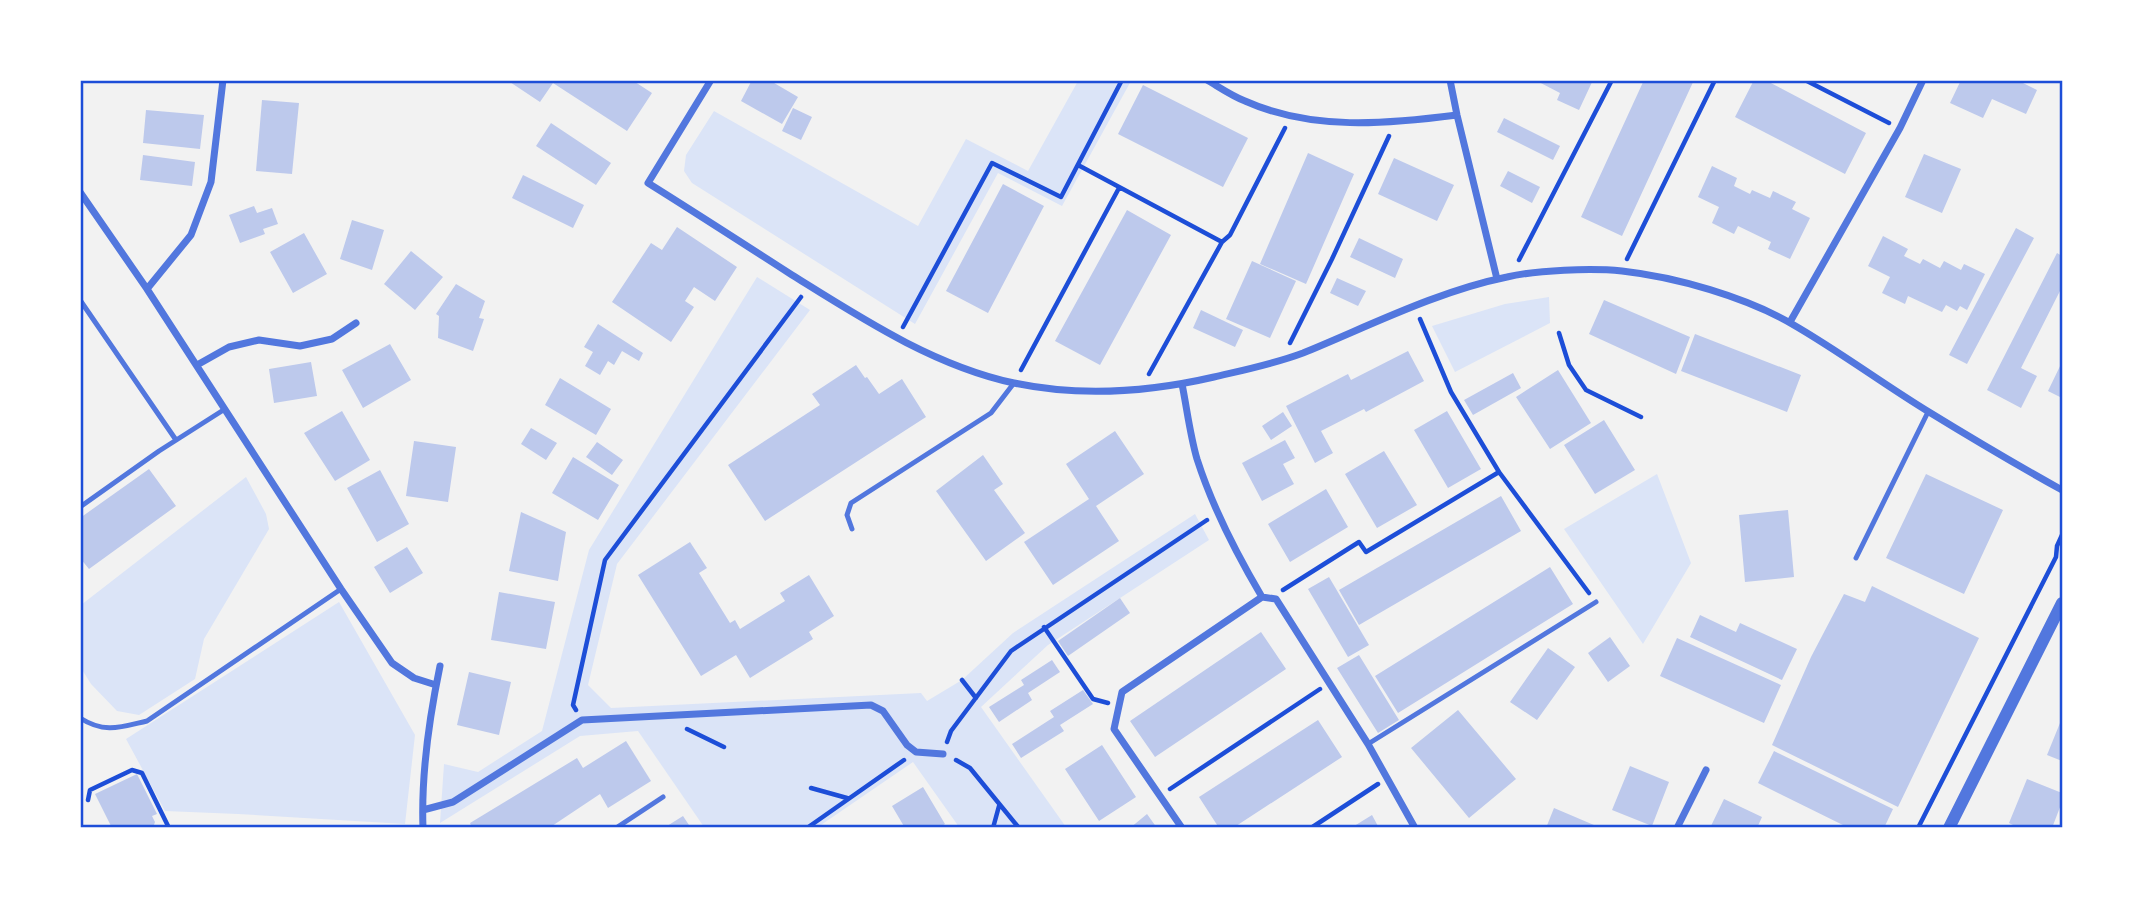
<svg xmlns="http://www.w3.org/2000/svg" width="2143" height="908" viewBox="0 0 2143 908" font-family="'Source Serif 4',serif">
  <rect width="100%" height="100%" fill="#f2f2f2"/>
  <path fill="#dbe4f7" d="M1078 81H1131L1062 206 998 173 915 324 692 183 684 171 686 155 714 111 918 226 966 139 1028 171Z
    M757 277 810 310 617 564 588 685 611 708 921 693 927 701 962 680 1013 633 1195 514 1209 540 1048 645 981 707 1066 827H959L913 762 818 827H704L638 731 580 736 440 823 444 764 478 772 542 731 589 550Z
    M1549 297 1550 323 1455 372 1432 326 1505 304Z
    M1657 474 1691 563 1643 644 1564 529Z
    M246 477 266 514 269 529 204 639 195 679 139 715 117 711 91 684 81 668V605Z
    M339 602 415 735 405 824 238 814 165 811 126 739Z"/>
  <path fill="#bdc9ec" d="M507 80H632L652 93 627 131 553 83 540 102Z
    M752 80H769L798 97 782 124 741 101Z
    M1535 80H1593L1579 110 1557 100 1560 93Z
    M1644 80H1694L1622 236 1581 217Z
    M1754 80H1765L1866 133 1845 174 1735 117Z
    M1961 80H2017L2037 90 2026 114 1992 99 1983 118 1950 103Z
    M1143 85 1248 138 1223 187 1118 134Z
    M262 100 299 103 292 174 256 171Z
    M793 108 812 117 801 140 782 131Z
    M146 110 204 115 200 149 143 143Z
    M1504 118 1560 146 1553 160 1497 132Z
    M551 123 611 163 596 185 536 146Z
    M1308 153 1354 174 1306 284 1260 264Z
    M1924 154 1961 169 1942 213 1905 197Z
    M143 155 195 162 192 186 140 180Z
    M1394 158 1454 185 1437 221 1378 194Z
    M1712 166 1737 178 1734 186 1750 194 1752 190 1770 198 1773 191 1796 202 1792 209 1810 218 1790 259 1768 249 1771 242 1738 226 1734 234 1712 223 1719 207 1698 197Z
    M1508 171 1540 187 1532 203 1500 186Z
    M523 175 584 205 573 228 512 198Z
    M1003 184 1044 206 988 313 946 291Z
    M254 206 257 213 272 208 278 224 263 229 265 234 240 243 229 215Z
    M1127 210 1171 235 1100 365 1055 341Z
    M352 220 384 230 372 270 340 259Z
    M677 227 737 267 715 301 694 287 685 301 694 307 671 342 612 302 651 243 662 250Z
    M2016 228 2034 238 1967 364 1949 355Z
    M304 233 327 274 293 293 270 252Z
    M1883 236 1908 249 1904 256 1920 264 1923 259 1940 268 1944 261 1961 270 1964 264 1985 274 1967 310 1960 306 1957 311 1946 305 1942 312 1908 296 1905 304 1882 293 1890 277 1868 266Z
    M1359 238 1403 259 1395 278 1350 257Z
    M411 251 443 277 415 310 384 284Z
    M2057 253 2062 256V287L2021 368 2037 376 2021 408 1987 390Z
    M1252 261 1296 281 1270 338 1226 319Z
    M1337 278 1366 291 1358 306 1330 293Z
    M456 284 485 301 479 318 484 319 473 351 438 338 439 316 436 314Z
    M1604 300 1690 337 1676 374 1589 334Z
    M1201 310 1243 330 1235 347 1193 328Z
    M598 324 643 353 639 361 622 351 614 365 608 361 600 375 585 366 593 352 584 347Z
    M1695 334 1801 375 1787 412 1681 371Z
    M390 344 411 380 363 408 342 370Z
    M1408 351 1424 381 1366 412 1364 409 1321 431 1333 453 1315 463 1286 406 1348 374 1351 380Z
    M311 362 317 396 274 403 269 369Z
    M2062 362V398L2048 391Z
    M856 365 865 378 867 377 879 394 902 379 926 417 765 521 728 465 820 405 812 394Z
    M1558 370 1591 423 1550 449 1516 397Z
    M1513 373 1521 388 1473 415 1464 400Z
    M560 378 611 409 596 435 545 405Z
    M342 411 370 460 335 481 304 433Z
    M1447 411 1481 469 1448 488 1414 430Z
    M1283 412 1292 426 1271 440 1262 426Z
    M1604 420 1635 470 1595 494 1564 445Z
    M531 428 557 443 546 460 521 444Z
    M1115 431 1144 474 1096 506 1119 541 1053 585 1024 542 1089 499 1066 464Z
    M1285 440 1295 458 1283 464 1294 484 1262 501 1242 463Z
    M414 441 456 447 448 502 406 496Z
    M597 442 623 460 612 475 586 457Z
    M1384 451 1417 505 1377 528 1345 474Z
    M983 455 1003 484 994 490 1025 533 986 561 936 491Z
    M573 457 619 485 598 520 552 493Z
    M149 469 176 506 89 569 80 558V518Z
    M380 470 409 524 377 542 347 488Z
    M1926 474 2003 510 1964 594 1886 558Z
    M1326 489 1348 527 1290 562 1268 524Z
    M1501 496 1521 531 1359 625 1339 590Z
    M1788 510 1794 577 1745 582 1739 515Z
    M521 512 566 532 558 581 509 571Z
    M690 542 707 568 699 573 730 623 735 620 740 629 785 601 780 593 809 575 834 616 809 632 813 639 750 678 736 655 701 676 638 575Z
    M407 547 423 573 390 593 374 567Z
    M1550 567 1573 604 1398 713 1375 676Z
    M1329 577 1369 645 1348 657 1308 589Z
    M1872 586 1979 638 1898 807 1772 745 1811 657 1844 594 1865 602Z
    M499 592 555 602 546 649 491 640Z
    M1120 598 1130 613 1068 656 1058 641Z
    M1700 615 1736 632 1740 623 1797 649 1782 680 1690 637Z
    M1261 632 1286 669 1155 757 1130 721Z
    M1610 637 1630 666 1608 682 1588 653Z
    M1677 638 1781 685 1764 723 1660 676Z
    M1548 648 1575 667 1537 720 1510 702Z
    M1359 655 1399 720 1378 733 1337 668Z
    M1052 660 1060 672 1028 693 1032 700 999 722 989 707 1024 685 1021 680Z
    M469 672 511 682 499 735 457 725Z
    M1083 690 1093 704 1060 725 1064 731 1021 758 1012 744 1054 717 1050 711Z
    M1458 710 1516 779 1469 818 1411 748Z
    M1318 720 1342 757 1233 828H1219L1199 797Z
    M2060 723 2062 724V761L2047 755Z
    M626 741 651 781 608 808 600 794 549 828H472L470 823 577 758 583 768Z
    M1102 745 1136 797 1099 821 1065 769Z
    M1774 751 1893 809 1884 828H1849L1758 783Z
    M1630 766 1669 782 1652 826 1612 810Z
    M137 774 157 814 152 816 155 822 153 828H112L95 794Z
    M2027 779 2062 793V802L2052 828H2019L2009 823Z
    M923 787 945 824 939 828H905L892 806Z
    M1724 799 1762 817 1757 828H1710Z
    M1554 808 1601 828H1546Z
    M1147 814 1157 828H1130Z
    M1372 815 1379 828H1351Z
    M683 816 691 828H664L675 821Z"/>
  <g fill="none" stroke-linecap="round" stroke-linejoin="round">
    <path stroke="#1d4ed8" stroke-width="4.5" d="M1805 80 1889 123
      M1078 165 1222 242
      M1627 259 1715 80
      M1519 260 1612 80
      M1420 319 1451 392 1499 472 1589 593
      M903 327 992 163 1061 197 1122 80
      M1559 333 1569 365 1586 390 1641 417
      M1290 343 1332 259 1389 136
      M1021 370 1119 188
      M1149 374 1222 242 1230 235 1285 128
      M1283 590 1359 542 1366 552 1499 472
      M1044 627 1093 699 1108 703
      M962 680 976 698
      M576 710 573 705 605 560 801 297
      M687 729 724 747
      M947 742 951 731 1011 651 1207 520
      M956 760 970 768 1019 828
      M811 788 847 798
      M1170 789 1320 689
      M88 800 90 790 132 770 142 773 169 828
      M807 828 904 760
      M993 828 999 806
      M1311 828 1378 784
      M1918 828 2056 557 2057 546 2062 535"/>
    <path stroke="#5277de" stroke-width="5" d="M80 300 176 440
      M80 507 159 451 225 409
      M852 529 847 515 851 503 991 413 1014 383
      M1856 558 1928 412
      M80 718C105 734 121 727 147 721L341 589
      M1368 744 1596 602
      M616 828 663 797"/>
    <path stroke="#5277de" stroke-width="7" d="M711 80 648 183C696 213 744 244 792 275 861 318 934 366 1014 383 1080 397 1149 392 1214 377 1244 370 1274 364 1303 353 1369 326 1438 291 1507 277 1537 270 1591 268 1622 271 1676 277 1746 297 1792 324 1839 351 1883 384 1929 412 1973 439 2017 465 2062 490
      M1207 80C1219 87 1232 96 1245 101 1312 131 1387 124 1457 115
      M1450 80 1457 115 1497 279
      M80 192 147 289 341 589 392 663 414 678 436 685
      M147 289 191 235 211 182 223 80
      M1790 322 1900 128 1923 80
      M197 365 229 347 259 340 300 346 332 339 356 323
      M1182 384C1187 409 1190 435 1197 459 1213 509 1236 553 1262 597L1276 599 1368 744 1415 828
      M423 810 453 802 582 720 871 705 883 711 907 745 916 752 943 754
      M423 828C421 774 429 719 440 666
      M1182 828 1114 729 1122 692 1262 597
      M1677 828 1706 770"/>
    <path stroke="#5277de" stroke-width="12" d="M1949 828 2062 603"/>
  </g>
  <rect width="2143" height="908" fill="none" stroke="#ffffff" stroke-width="164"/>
  <rect x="82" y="82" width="1979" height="744" fill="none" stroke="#1d4ed8" stroke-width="2.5"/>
</svg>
